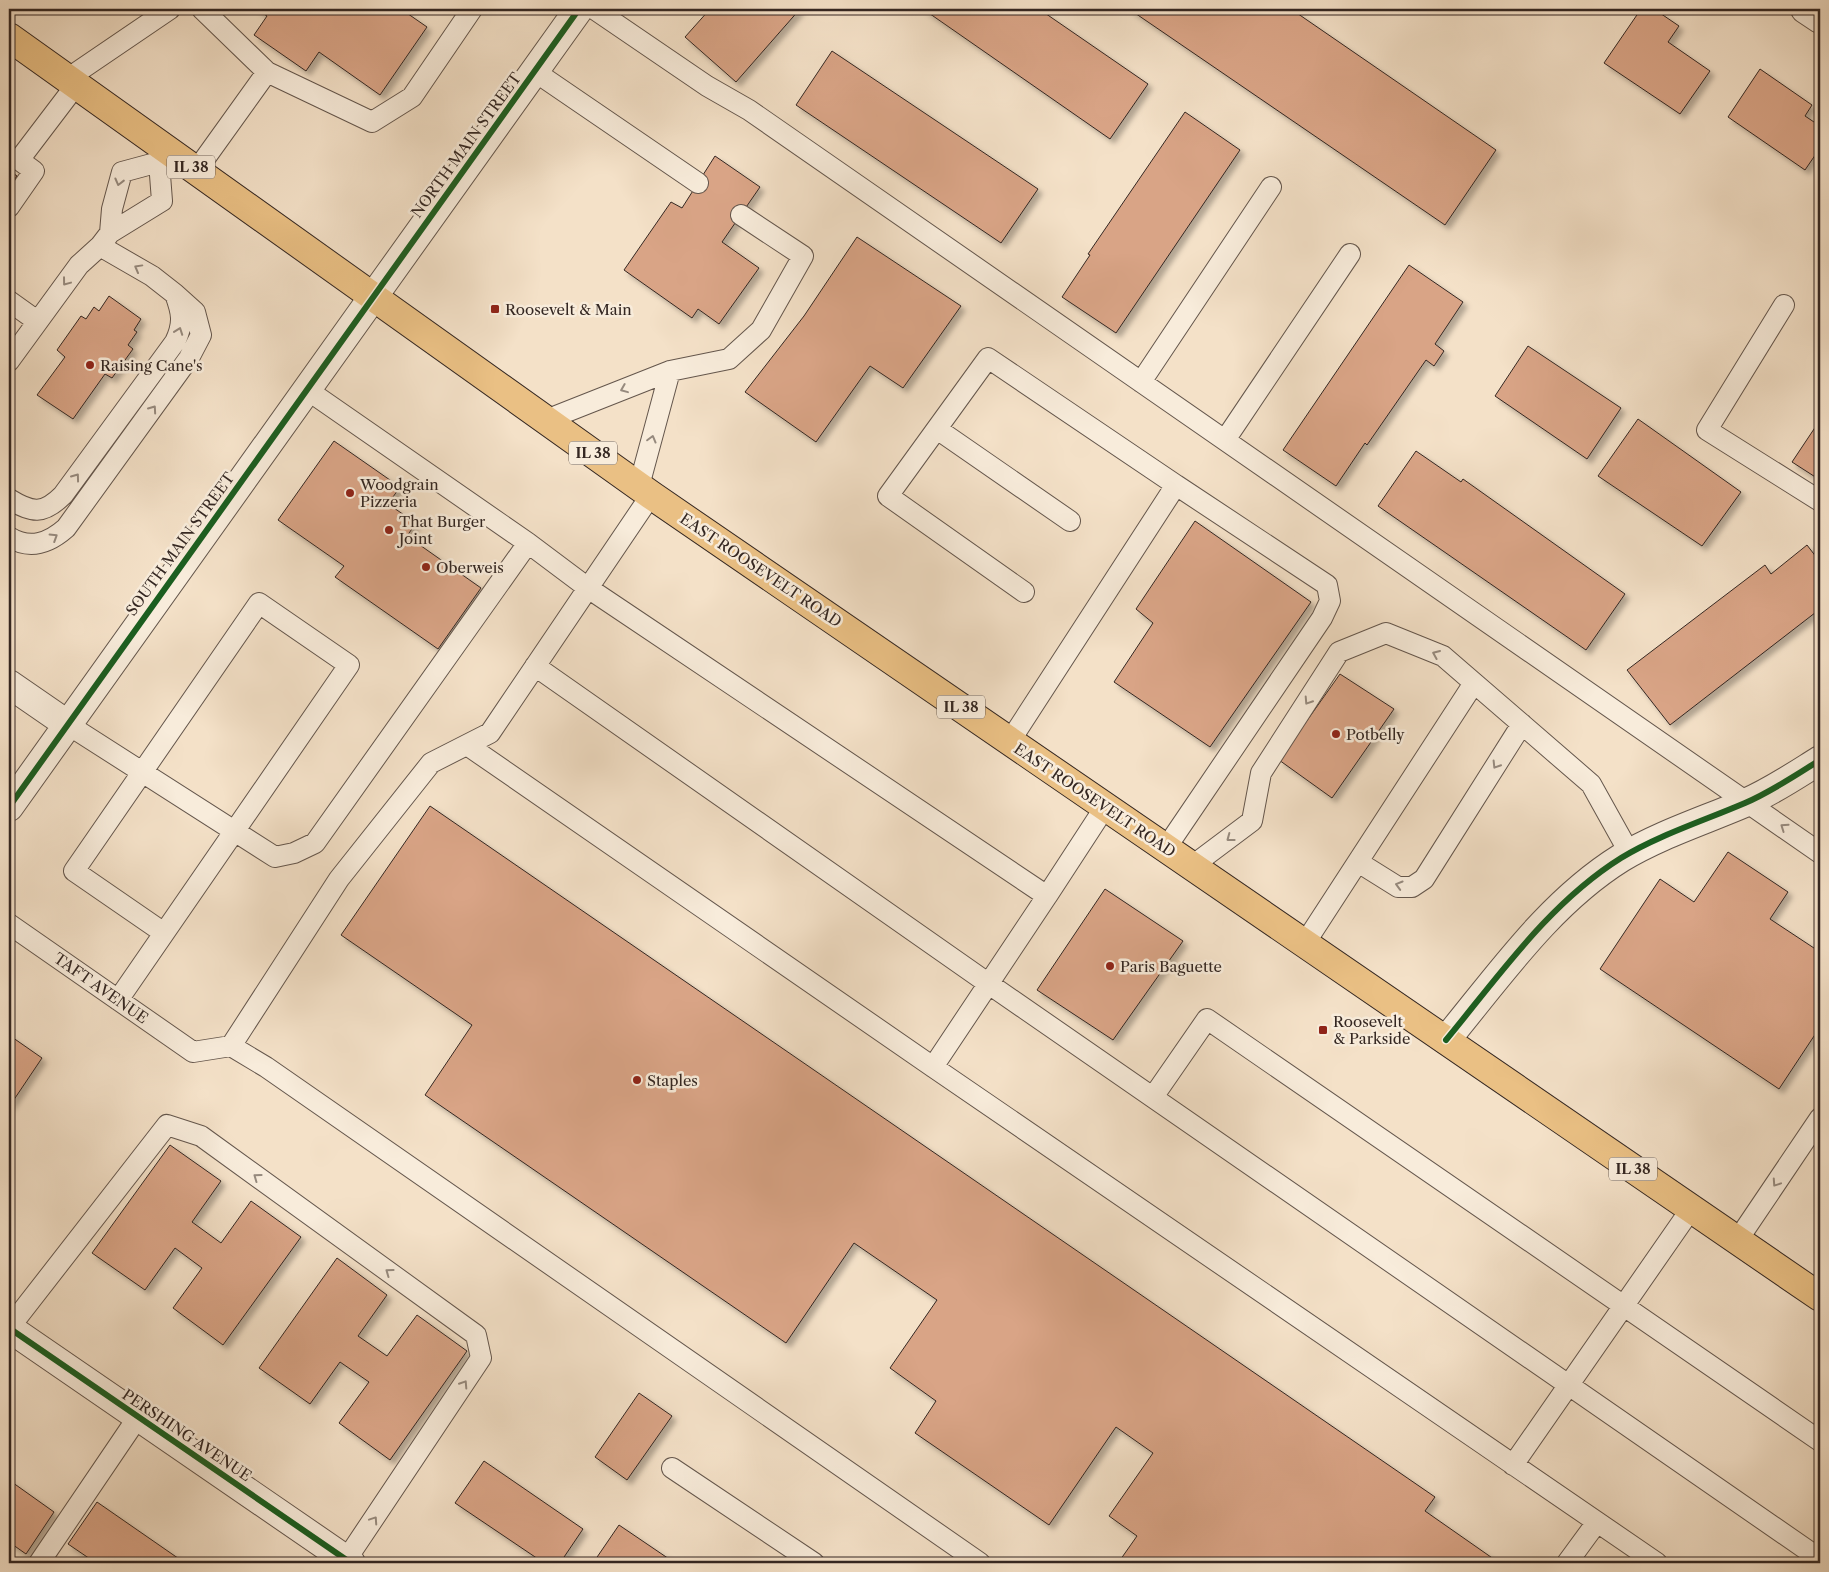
<svg xmlns="http://www.w3.org/2000/svg" width="1829" height="1572" viewBox="0 0 1829 1572" font-family="'Libre Caslon Text',serif">
  <defs>
    <filter id="shadow"><feDropShadow dx="4.5" dy="4.5" stdDeviation="2.5" flood-color="#0004"/></filter>
  </defs>
  <rect width="100%" height="100%" fill="#f4e1c8"/>
  <filter id="stains"><feTurbulence type="fractalNoise" baseFrequency=".004" numOctaves="4"/><feColorMatrix values="0 0 0 0 .2 0 0 0 0 .09 0 0 0 0 .02 0 0 0 .5 -.17"/></filter>
  <radialGradient id="worn" r=".72"><stop offset=".6" stop-color="#630" stop-opacity="0"/><stop offset="1" stop-color="#630" stop-opacity=".3"/></radialGradient>
  <path fill="#d9a486" stroke="#342722" filter="url(#shadow)" d="M256 9H401L427 27 380 95 319 52 306 71 254 35 267 16Z
    M710 9H800L736 82 685 37Z
    M923 9H1039L1148 84 1110 139Z
    M1129 9H1291L1496 150 1445 225Z
    M1641 9H1654L1679 26 1668 42 1710 71 1680 114 1604 63Z
    M832 51 1038 189 1001 243 796 105Z
    M1760 69 1812 105 1805 116 1820 126V148L1805 170 1728 117Z
    M1185 112 1240 150 1116 333 1062 297 1090 255 1088 254Z
    M715 156 760 187 722 242 759 268 719 324 698 309 692 318 624 270 671 202 682 208Z
    M9 170 17 176 9 187Z
    M857 237 961 306 903 388 870 366 816 442 745 392 804 316Z
    M1409 265 1463 302 1435 344 1444 351 1434 366 1426 360 1367 445 1365 443 1336 486 1283 450Z
    M109 296 141 319 134 330 137 332 128 345 133 349 112 378 105 374 73 419 37 395 65 357 57 350 81 316 86 319 94 307 99 311Z
    M1528 346 1621 408 1587 459 1495 396Z
    M1638 419 1741 492 1702 546 1598 476Z
    M1820 420V480L1792 462Z
    M334 441 400 487 388 504 416 523 407 536 481 588 438 649 335 577 344 566 278 520Z
    M1416 451 1461 482 1463 479 1625 594 1586 650 1378 506Z
    M1195 521 1311 602 1210 747 1114 682 1153 623 1136 609Z
    M1807 545 1820 562V609L1670 725 1627 670 1765 565 1771 574Z
    M1340 674 1394 709 1332 798 1279 760Z
    M430 806 1435 1497 1425 1511 1498 1562 1497 1563H1118L1137 1536 1109 1516 1153 1453 1116 1427 1049 1525 915 1433 936 1401 890 1368 937 1300 854 1243 786 1343 425 1095 472 1025 341 935Z
    M1728 852 1788 892 1770 919 1820 952V1027L1779 1089 1600 969 1660 879 1694 902Z
    M1105 889 1183 941 1113 1040 1037 990Z
    M9 1035 42 1058 9 1107Z
    M170 1145 221 1181 192 1222 221 1243 251 1201 301 1237 223 1345 173 1308 202 1268 175 1248 145 1290 92 1253Z
    M337 1258 387 1295 358 1336 387 1356 417 1315 467 1351 390 1460 339 1423 369 1382 340 1362 310 1404 259 1368Z
    M639 1393 672 1416 627 1480 595 1457Z
    M484 1461 583 1529 560 1563H544L455 1503Z
    M9 1480 54 1512 26 1554 9 1542Z
    M97 1502 185 1563H96L68 1544Z
    M619 1525 675 1563H593Z"/>
  <g fill="none" stroke-linecap="round" stroke-linejoin="round">
    <g stroke="#64564c" stroke-width="22">
      <path id="service" d="M202 9 267 72
        M594 9 707 86 749 110 1820 853
        M534 71 698 183
        M67 79 170 9
        M196 171 267 72 372 122 412 97 472 9
        M9 207 34 171 19 160 76 85
        M110 233 112 209 122 172 159 162
        M9 301 37 321
        M1784 305 1707 430 1820 501
        M9 361 79 265 100 246 110 233 162 201 159 162 168 150
        M1141 382 1271 187
        M306 389 528 543 588 588 1047 896 933 1067 467 745
        M546 420 670 371 729 359 761 330 803 256 741 215
        M937 429 1070 521
        M1225 440 1350 254
        M639 486 670 371
        M9 499C32 513 43 515 63 495L175 342C184 323 182 313 175 294
        M9 537C30 550 49 543 66 528L189 358 201 335 195 312 175 294 152 276 100 246
        M535 666 989 984 1820 1559
        M67 724 275 857 294 853 315 843 528 543
        M1010 741 1176 485 988 358 888 496 1024 592
        M1166 848 1322 618 1330 601 1327 585 1176 485
        M1358 862 1398 887H1412L1424 879 1522 724
        M1192 866 1252 821 1261 773 1339 652 1386 633 1443 656 1591 784 1630 854
        M1047 896 1105 807
        M9 924 193 1052 231 1046 266 1067 980 1563
        M1305 943 1474 683
        M118 1000 349 665 259 603 74 871 164 933
        M231 1046 339 879 431 763 490 733 651 495
        M933 1067 1657 1563
        M1153 1097 1207 1019 1820 1441
        M1737 1241 1820 1118
        M9 1328 167 1125 201 1136 476 1335 481 1358 346 1560
        M1513 1465 1691 1209
        M672 1468 814 1563
        M39 1563 138 1417
        M1567 1563 1597 1522"/>
    </g>
    <g stroke="#64564c" stroke-width="30">
      <path id="minor" d="M1805 9 1820 19
        M9 684 67 724
        M9 807 373 297
        M1446 1040C1499 976 1549 903 1621 858 1659 835 1703 821 1745 803 1771 792 1796 775 1820 760
        M9 1328 351 1563"/>
    </g>
    <g stroke="#64564c" stroke-width="30">
      <path id="tertiary" d="M373 297 579 9"/>
    </g>
    <g stroke="#342722" stroke-width="30">
      <path id="primary" d="M9 37 651 495 1820 1297"/>
    </g>
    <use href="#service" stroke="#f8ecdb" stroke-width="20"/>
    <use href="#minor" stroke="#f8ecdb" stroke-width="28"/>
    <use href="#tertiary" stroke="#f8ecdb" stroke-width="28"/>
    <use href="#primary" stroke="#eac084" stroke-width="28"/>
    <g stroke="#f8ecdb" stroke-width="9">
      <path id="cycleway" d="M9 807 579 9
        M1446 1040C1499 976 1549 903 1621 858 1659 835 1703 821 1745 803 1771 792 1796 775 1820 760
        M9 1328 351 1563"/>
    </g>
    <use href="#cycleway" stroke="#1b5e20" stroke-width="6"/>
  </g>
  <defs><path id="oneway-chevron" d="M-2-3.5L2.5 0L-2 3.5" fill="none" stroke-width="1.6" stroke-linecap="round" stroke-linejoin="round" transform="scale(1.25)"/></defs>
  <g stroke="#968a7e">
    <use href="#oneway-chevron" transform="translate(119 182) rotate(104)"/>
    <use href="#oneway-chevron" transform="translate(138 268) rotate(-151)"/>
    <use href="#oneway-chevron" transform="translate(66 282) rotate(127)"/>
    <use href="#oneway-chevron" transform="translate(179 331) rotate(-70)"/>
    <use href="#oneway-chevron" transform="translate(624 389) rotate(158)"/>
    <use href="#oneway-chevron" transform="translate(153 409) rotate(-55)"/>
    <use href="#oneway-chevron" transform="translate(652 439) rotate(-75)"/>
    <use href="#oneway-chevron" transform="translate(76 477) rotate(-54)"/>
    <use href="#oneway-chevron" transform="translate(54 537) rotate(-32)"/>
    <use href="#oneway-chevron" transform="translate(1436 654) rotate(-157)"/>
    <use href="#oneway-chevron" transform="translate(1308 701) rotate(123)"/>
    <use href="#oneway-chevron" transform="translate(1496 765) rotate(122)"/>
    <use href="#oneway-chevron" transform="translate(1784 827) rotate(-145)"/>
    <use href="#oneway-chevron" transform="translate(1230 838) rotate(143)"/>
    <use href="#oneway-chevron" transform="translate(1399 885) rotate(-164)"/>
    <use href="#oneway-chevron" transform="translate(257 1177) rotate(-144)"/>
    <use href="#oneway-chevron" transform="translate(1776 1183) rotate(124)"/>
    <use href="#oneway-chevron" transform="translate(389 1272) rotate(-144)"/>
    <use href="#oneway-chevron" transform="translate(464 1384) rotate(-57)"/>
    <use href="#oneway-chevron" transform="translate(374 1520) rotate(-56)"/>
  </g>
  <g fill="#8f2418" stroke="#f8ecdb" stroke-width="2">
    <rect x="490" y="304" width="10" height="10" rx="2.5"/>
    <circle cx="90" cy="365" r="5"/>
    <circle cx="350" cy="493" r="5"/>
    <circle cx="389" cy="530" r="5"/>
    <circle cx="426" cy="567" r="5"/>
    <circle cx="1336" cy="734" r="5"/>
    <circle cx="1110" cy="966" r="5"/>
    <rect x="1318" y="1025" width="10" height="10" rx="2.5"/>
    <circle cx="637" cy="1080" r="5"/>
  </g>
  <g text-anchor="middle" dominant-baseline="central" stroke-width="5" stroke-linejoin="round" paint-order="stroke">
    <g fill="#f8ecdb" stroke="#6f625a" stroke-width="1">
      <rect x="167" y="155.5" width="48" height="23" rx="4"/>
      <rect x="569" y="441.5" width="48" height="23" rx="4"/>
      <rect x="937" y="695.5" width="48" height="23" rx="4"/>
      <rect x="1609" y="1157.5" width="48" height="23" rx="4"/>
    </g>
    <g font-size="14" font-weight="bold" fill="#342722">
      <text x="191" y="167">IL 38</text>
      <text x="593" y="453">IL 38</text>
      <text x="961" y="707">IL 38</text>
      <text x="1633" y="1169">IL 38</text>
    </g>
    <g font-size="15" fill="#342722" stroke="#f8ecdb">
      <text transform="translate(466 145) rotate(-54)">NORTH MAIN STREET</text>
      <text transform="translate(180 544) rotate(-54)">SOUTH MAIN STREET</text>
      <text transform="translate(761 570) rotate(34)">EAST ROOSEVELT ROAD</text>
      <text transform="translate(1095 800) rotate(34)">EAST ROOSEVELT ROAD</text>
      <text transform="translate(101 988) rotate(35)">TAFT AVENUE</text>
      <text transform="translate(187 1435) rotate(34)">PERSHING AVENUE</text>
    </g>
    <g font-size="15" fill="#342722" stroke="#f8ecdb" text-anchor="start">
      <text x="505" y="309">Roosevelt &amp; Main</text>
      <text x="100" y="365">Raising Cane's</text>
      <text x="360" y="484">Woodgrain<tspan x="360" dy="17">Pizzeria</tspan></text>
      <text x="399" y="521">That Burger<tspan x="399" dy="17">Joint</tspan></text>
      <text x="436" y="567">Oberweis</text>
      <text x="1346" y="734">Potbelly</text>
      <text x="1120" y="966">Paris Baguette</text>
      <text x="1333" y="1021">Roosevelt<tspan x="1333" dy="17">&amp; Parkside</tspan></text>
      <text x="647" y="1080">Staples</text>
    </g>
  </g>
  <rect width="1829" height="1572" fill="none" stroke="#f4e1c8" stroke-width="30"/>
  <rect x="10" y="10" width="1809" height="1552" fill="none" stroke="#342722" stroke-width="2.5"/>
  <rect x="15" y="15" width="1799" height="1542" fill="none" stroke="#342722"/>
  <rect width="100%" height="100%" filter="url(#stains)"/>
  <rect width="100%" height="100%" fill="url(#worn)"/>
</svg>
